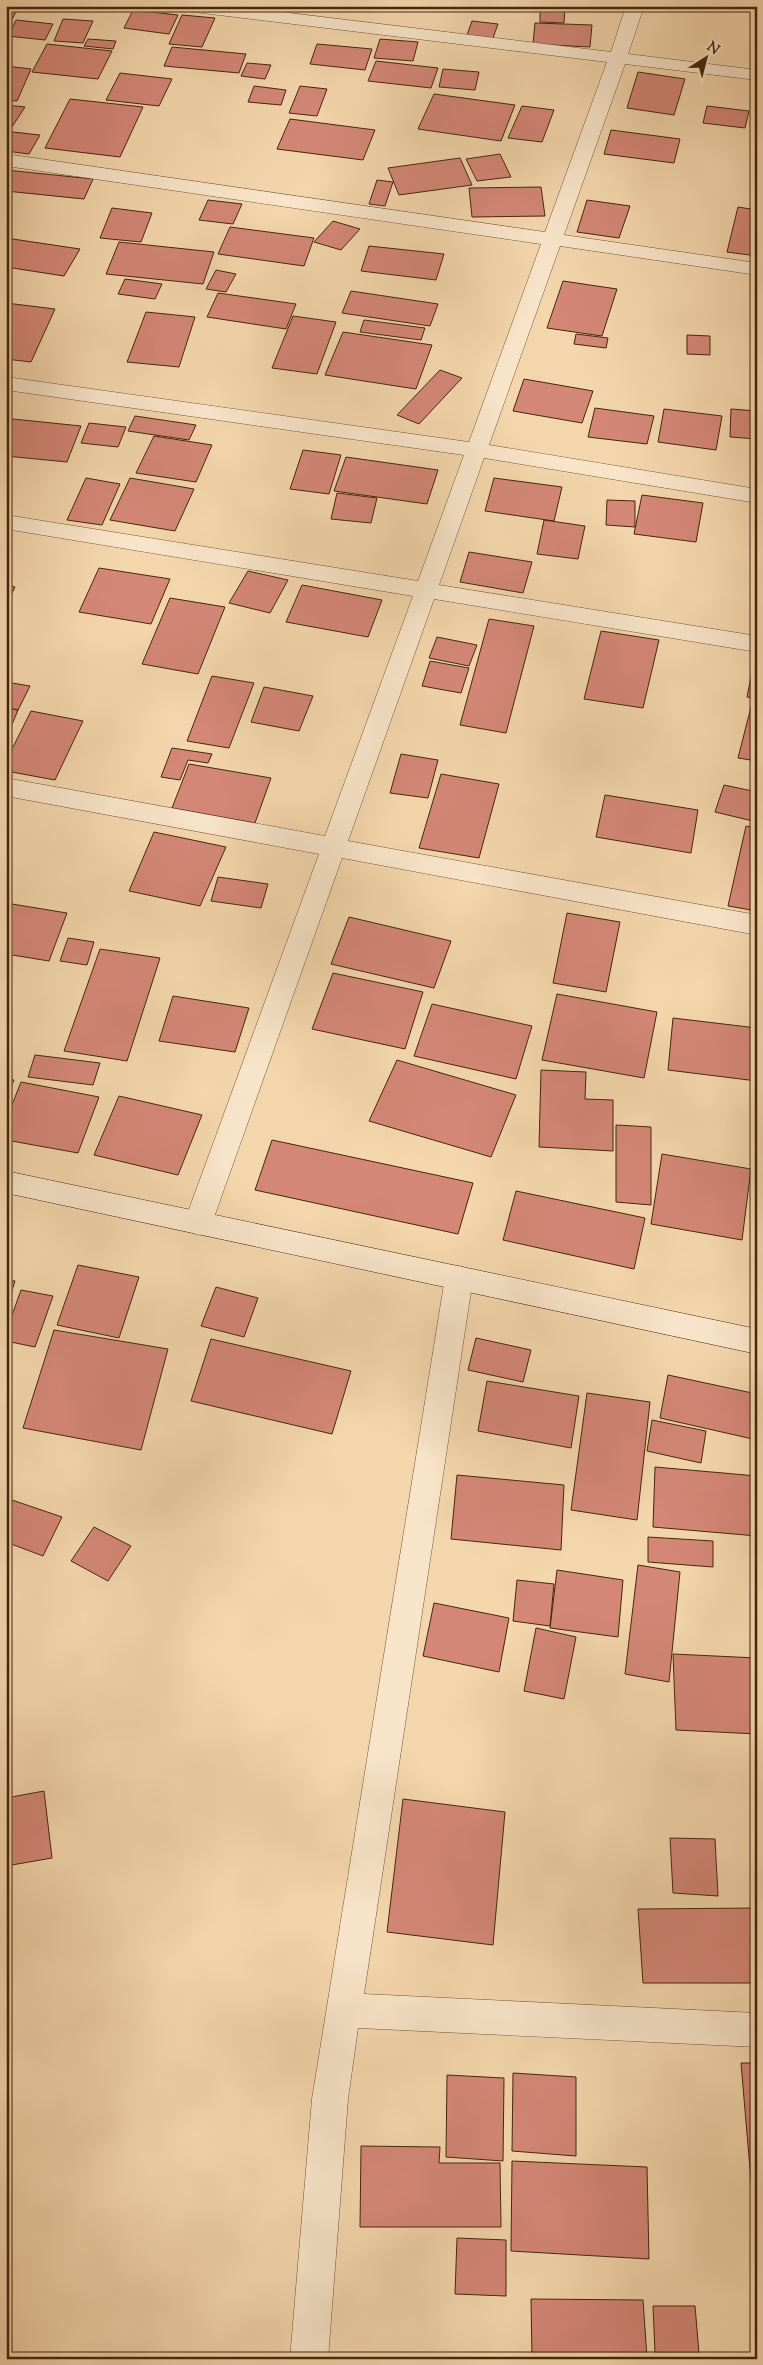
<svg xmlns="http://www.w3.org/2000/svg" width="763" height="2365" viewBox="0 0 763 2365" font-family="'Sorts Mill Goudy',serif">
  <rect width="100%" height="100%" fill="#f4d6ac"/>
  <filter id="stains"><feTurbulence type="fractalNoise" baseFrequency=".004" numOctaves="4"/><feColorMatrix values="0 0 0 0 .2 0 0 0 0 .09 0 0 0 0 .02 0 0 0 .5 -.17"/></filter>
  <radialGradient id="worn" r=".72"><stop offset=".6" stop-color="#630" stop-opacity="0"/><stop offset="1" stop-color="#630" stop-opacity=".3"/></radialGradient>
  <path fill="#d48777" stroke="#44260c" d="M6 6H19L6 31Z
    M540 9H565L564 23 540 22Z
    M133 10 178 15 169 34 124 28Z
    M182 15 215 18 202 47 169 44Z
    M63 19 93 21 83 43 54 41Z
    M16 20 53 24 45 40 8 36Z
    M472 21 498 24 493 38 467 35Z
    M535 23 592 25 590 47 533 44Z
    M88 39 116 41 113 49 84 46Z
    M380 39 418 42 413 61 374 58Z
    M47 44 112 51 98 79 32 72Z
    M317 44 372 49 365 70 310 64Z
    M172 47 246 54 239 73 164 66Z
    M376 61 438 68 431 88 368 81Z
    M247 63 271 65 265 79 241 76Z
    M6 66 31 69 17 101 6 100Z
    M443 69 479 72 475 90 439 87Z
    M638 72 685 79 674 115 627 108Z
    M120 73 172 79 159 106 106 100Z
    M254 86 286 90 281 105 248 102Z
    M300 86 327 89 317 116 289 113Z
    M434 94 515 105 501 141 418 129Z
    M70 99 143 107 120 157 45 148Z
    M6 105 25 107 6 136Z
    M522 106 554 110 542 142 508 138Z
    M707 106 749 111 745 128 703 123Z
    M290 119 375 130 363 160 277 149Z
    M611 130 680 139 674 163 604 154Z
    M13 132 40 135 29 154 6 151V144Z
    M500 154 511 177 477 181 466 159Z
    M460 158 472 185 399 195 388 168Z
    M6 170 93 179 84 199 6 191Z
    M377 180 393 182 385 206 369 204Z
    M541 187 545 216 472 217 469 188Z
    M208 200 242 204 233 224 199 220Z
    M587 200 630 206 619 238 577 232Z
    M738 207 757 210V256L727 252Z
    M112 208 152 213 141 242 100 238Z
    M333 221 360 229 341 250 314 242Z
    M230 227 314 238 304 266 218 254Z
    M6 238 80 249 64 276 6 267Z
    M119 242 214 252 203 284 106 274Z
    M369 246 444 254 436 280 361 271Z
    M216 270 236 274 226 292 206 289Z
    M125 279 162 284 155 299 118 294Z
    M563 281 617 289 602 336 547 328Z
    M351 291 438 304 430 326 342 313Z
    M218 293 296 304 286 329 207 317Z
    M6 303 55 309 31 362 6 359Z
    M146 312 195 317 179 367 127 362Z
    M293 316 336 322 317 374 272 368Z
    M364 320 425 328 421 340 360 332Z
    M343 332 432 345 416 389 325 375Z
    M576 334 608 338 606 348 574 344Z
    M687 335 710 336V355L687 354Z
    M440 370 462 378 419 424 397 415Z
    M524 379 593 391 582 423 513 411Z
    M595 408 654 416 647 444 588 437Z
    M664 409 722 416 716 450 658 442Z
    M731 409 757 411V439L730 437Z
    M135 416 196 425 189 440 128 431Z
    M13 419 81 426 67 462 6 456V435Z
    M89 423 126 427 118 447 81 443Z
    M154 436 212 445 196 482 136 473Z
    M303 450 341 455 329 494 290 489Z
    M346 457 438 470 427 504 334 491Z
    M86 478 120 484 102 525 67 520Z
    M130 478 194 489 175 531 110 520Z
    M494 478 562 487 554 521 485 511Z
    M337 493 377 498 371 523 331 519Z
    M642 495 703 503 696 542 634 534Z
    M607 500 635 501V527L606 525Z
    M544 520 585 526 578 559 537 554Z
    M469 552 532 562 523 593 460 582Z
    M99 568 170 579 151 624 79 612Z
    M248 571 288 580 270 613 229 603Z
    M6 585 15 587 6 606Z
    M302 585 382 600 368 637 286 622Z
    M170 598 225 607 198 674 142 664Z
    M489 619 534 626 506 733 460 725Z
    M601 631 659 640 643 708 584 699Z
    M437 637 477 645 469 666 429 658Z
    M430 661 469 668 461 693 422 686Z
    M754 662H757V699L747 697Z
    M212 676 254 683 229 748 187 741Z
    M6 682 30 686 18 710 6 707Z
    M264 687 313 696 299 731 251 722Z
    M751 707 757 709V761L738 758Z
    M6 708 18 710 6 739Z
    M31 711 83 721 55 780 6 771V761Z
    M172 748 212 754 208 763 188 760 180 780 161 777Z
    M401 754 438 760 428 798 390 793Z
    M189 764 271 778 255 823 172 808Z
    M441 774 499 784 479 858 419 848Z
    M724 785 757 792V822L715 812Z
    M605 795 698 810 691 853 596 837Z
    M746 826 757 828V911L728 906Z
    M154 832 226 847 200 906 129 891Z
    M218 877 268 884 261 908 211 901Z
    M6 903 67 913 49 961 6 954Z
    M567 913 620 922 606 992 553 983Z
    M349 917 451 941 434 988 331 964Z
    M68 938 94 942 87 965 60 961Z
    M100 949 160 958 127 1061 64 1051Z
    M333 973 423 992 405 1049 312 1029Z
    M557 994 657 1012 644 1078 542 1060Z
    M173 996 249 1008 235 1052 159 1041Z
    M432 1004 532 1026 516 1079 414 1056Z
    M673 1018 757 1028V1081L668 1070Z
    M35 1055 100 1063 93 1085 28 1077Z
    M397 1060 516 1095 491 1157 369 1121Z
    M541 1070 586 1072 585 1099 613 1100V1151L539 1147Z
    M6 1079 14 1080 6 1099Z
    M21 1082 99 1097 78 1153 6 1140V1120Z
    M119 1096 202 1115 178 1175 94 1155Z
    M616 1125 651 1127V1205L616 1202Z
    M272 1140 473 1183 458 1234 255 1190Z
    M662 1154 751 1169 742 1240 651 1224Z
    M516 1191 645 1218 634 1269 503 1240Z
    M78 1265 139 1277 119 1338 57 1325Z
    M6 1280 15 1281 6 1309Z
    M216 1287 258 1298 244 1337 201 1326Z
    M21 1290 53 1296 35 1347 6 1341V1332Z
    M54 1330 168 1349 141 1450 23 1428Z
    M476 1338 531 1350 523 1382 468 1370Z
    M211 1339 351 1371 332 1434 191 1401Z
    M668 1375 757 1394V1440L660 1418Z
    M487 1381 579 1396 571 1448 478 1431Z
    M587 1393 650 1402 637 1520 571 1510Z
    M652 1420 706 1431 701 1463 647 1451Z
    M655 1467 757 1476V1536L653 1527Z
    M457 1475 564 1485 561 1550 451 1539Z
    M6 1498 62 1517 43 1556 6 1542Z
    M94 1527 131 1546 108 1581 71 1561Z
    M648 1537 713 1541V1567L648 1562Z
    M638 1565 680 1572 669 1682 625 1674Z
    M557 1570 623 1580 618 1637 550 1628Z
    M517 1580 554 1584 550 1626 513 1621Z
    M434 1603 509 1618 499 1672 423 1656Z
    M536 1628 576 1637 564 1699 524 1691Z
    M673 1654 757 1658V1734L676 1730Z
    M44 1791 52 1858 6 1866V1798Z
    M403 1799 505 1812 493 1945 387 1932Z
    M670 1838 715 1839 718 1896 673 1893Z
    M757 1908V1983H643L638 1909Z
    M741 2063H757V2216H754Z
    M513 2073 576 2077V2156L512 2151Z
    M447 2075 504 2078 503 2161 446 2157Z
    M361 2146 440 2147 439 2163H500L501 2227H360Z
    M512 2161 647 2167 649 2259 511 2251Z
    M457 2238 506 2240V2296L455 2294Z
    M531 2299 643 2300 647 2358 532 2357Z
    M653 2306H695L699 2353H655Z"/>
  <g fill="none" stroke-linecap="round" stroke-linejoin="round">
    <g stroke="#705234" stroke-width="1">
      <path id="minor" d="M177 6H232L611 52 626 6H644L628 54 757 70V80L625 64 564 235 757 263V275L560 246 489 445 757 489V503L484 458 439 585 757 636V652L434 599 348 841 757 915V935L342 858 212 1223 208 1231 198 1235 188 1231 184 1223 319 854 6 796V778L325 836 413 596 6 529V515L418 581 464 455 6 390V377L469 442 541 244 6 166V154L545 232 607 62 186 11 180 10Z
        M459 1266 469 1269 473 1278 364 1994 757 2013V2047L358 2028 348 2099 328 2359H290L312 2099 445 1278 449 1269Z"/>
    </g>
    <g stroke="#44260c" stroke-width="1">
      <path id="secondary" d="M6 1171 757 1329V1354L6 1193Z"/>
    </g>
    <use href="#minor" fill="#f8e4c9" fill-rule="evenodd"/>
    <use href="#secondary" fill="#f8e4c9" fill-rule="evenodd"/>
  </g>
  <rect width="763" height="2365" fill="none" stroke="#f4d6ac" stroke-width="25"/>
  <rect x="8" y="8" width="748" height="2350" fill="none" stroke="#44260c" stroke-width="2.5"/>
  <rect x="12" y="12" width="738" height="2340" fill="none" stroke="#44260c"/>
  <g transform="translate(706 58) rotate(36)" stroke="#f8e4c9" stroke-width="4" paint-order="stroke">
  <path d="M0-4L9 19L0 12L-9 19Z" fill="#44260c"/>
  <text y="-8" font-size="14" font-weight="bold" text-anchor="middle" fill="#44260c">N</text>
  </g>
  <rect width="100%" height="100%" filter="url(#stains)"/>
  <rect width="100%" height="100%" fill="url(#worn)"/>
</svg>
